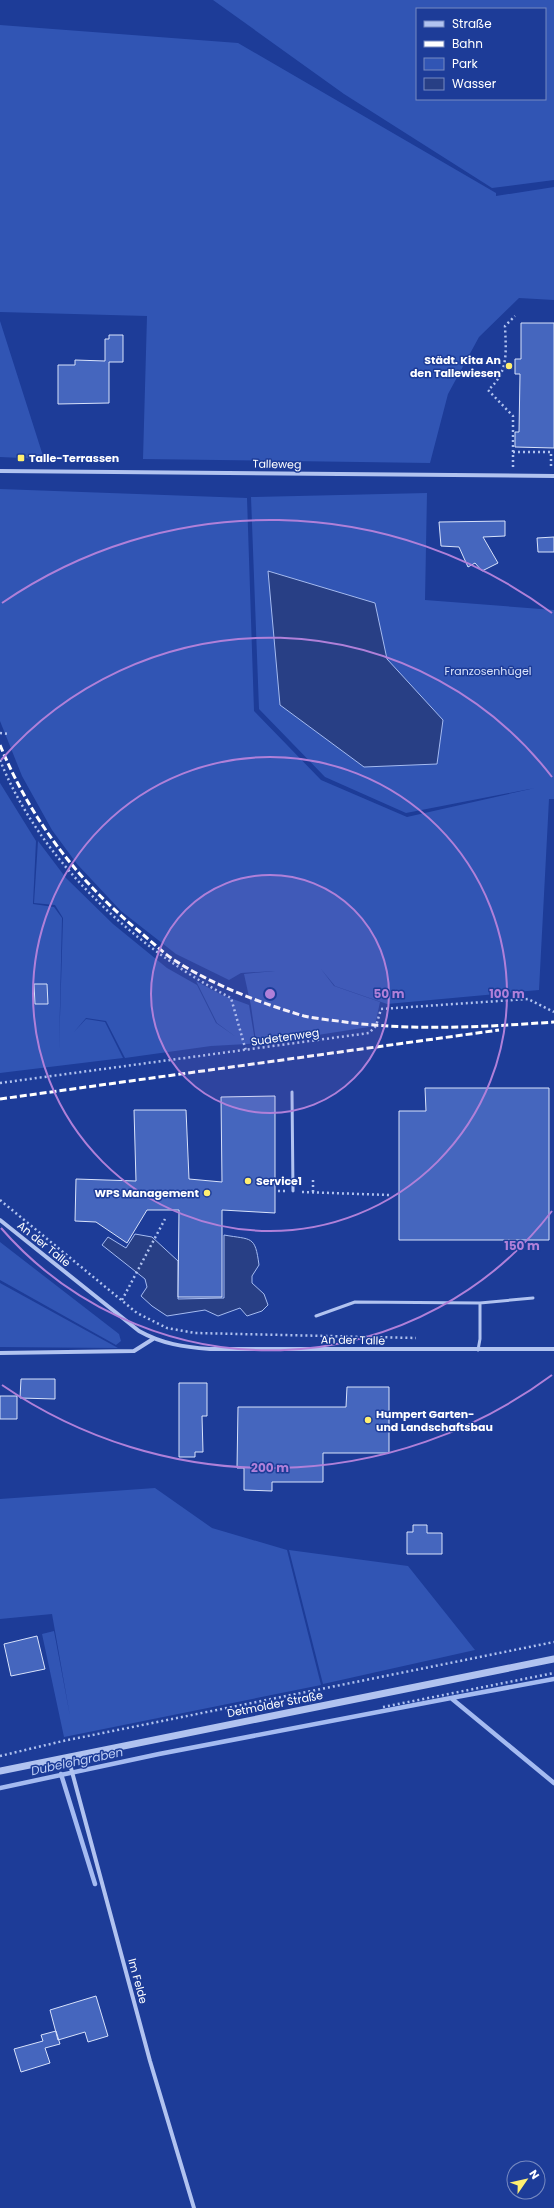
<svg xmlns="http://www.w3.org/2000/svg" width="554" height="2208" viewBox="0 0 554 2208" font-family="Poppins,sans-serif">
  <rect width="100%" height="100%" fill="#1d3c98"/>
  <path fill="#3155b4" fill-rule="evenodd" d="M213 0H554V180L492 188 344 94ZM417 9H545V99H417Z
    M0 25 238 43 496 193V196L554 187V300L519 298 479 337 448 394 430 463 143 459 147 316 0 312Z
    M0 321 44 459 0 457Z
    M0 489 247 498 254 711 321 780 407 817 535 788 406 813 325 777 259 709 251 497 427 493 425 600 554 610V799H549L539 990 387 1004 335 986 321 969 334 986 380 1002 375 1026 267 1043 211 1046 125 1058 106 1021 86 1018 74 1032 86 1019 105 1022 123 1058 0 1073V783L36 841 33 904 54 907 62 918 59 1050 63 918 55 905 34 903 38 841 66 878 113 924 167 968 197 985 216 1023 236 1037 217 1023 196 981 222 995 249 1005 255 1041H253H256L251 1006 244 974 275 971 241 973 229 980 176 954 121 911 77 864 52 830 22 776 0 721ZM268 571 375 603 387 659Z
    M0 1242 119 1334 121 1341 116 1345 0 1280Z
    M0 1283 118 1348 0 1347Z
    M155 1488 212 1528 287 1550 321 1685 64 1737 42 1634 54 1631 70 1716 52 1614 0 1619V1499Z
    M289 1550 408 1566 475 1650 323 1684Z"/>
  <path fill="#283f85" stroke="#a5bbf1" d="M268 571 375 603 387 659 443 720 437 764 364 767 280 705Z
    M135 1234 152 1237 178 1261V1299L224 1298V1235C252 1240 255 1235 259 1265L252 1276V1283L264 1294 268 1305 262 1311 247 1316 240 1308 218 1316 205 1310 167 1316 152 1306 141 1296 147 1287 145 1279 102 1245 108 1237 126 1248Z"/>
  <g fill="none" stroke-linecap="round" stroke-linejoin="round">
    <path stroke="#a5bbf1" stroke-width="4.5" d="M451 1698 554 1679
      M61 1774 95 1884
      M0 1788 159 1754 451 1698 554 1783"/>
  </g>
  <path fill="#4566be" stroke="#d8e2fb" d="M521 323H554V448L515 447V432H519L520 374H515V359H521Z
    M109 335H123V362H109V403L58 404V365H75V360L105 361V339H109Z
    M505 521V536L483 537 498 563 482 571 475 563 468 567 459 547 441 546 439 522Z
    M554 537V552H538L537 538Z
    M34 984H47L48 1004H35Z
    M425 1088H549V1240H399V1111H426Z
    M275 1096V1213L222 1210V1297H178L179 1210H147L127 1243 96 1222 75 1221 76 1179 136 1181 134 1110H186L189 1179 222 1182 221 1097Z
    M21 1379H55V1399L20 1398Z
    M179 1383H207V1416H202L203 1452H195V1457H179Z
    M347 1387H389V1453H323V1482H272V1491L244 1490V1468H237L238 1407H346Z
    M0 1396H17V1419H0Z
    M413 1525H427V1533H442V1554H407V1532H413Z
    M37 1636 45 1669 11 1676 4 1644Z
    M96 1996 108 2036 88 2042 85 2032 58 2040 50 2010Z
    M56 2031 60 2044 45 2048 50 2063 21 2072 14 2049 43 2041 41 2035Z"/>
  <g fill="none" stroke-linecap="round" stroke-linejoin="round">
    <path stroke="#b1c3f0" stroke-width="2.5" stroke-dasharray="2 3" stroke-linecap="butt" d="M513 452V416L488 390C509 372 506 352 505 326L515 316
      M513 467V452H551V467
      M0 733 9 734
      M0 760C40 861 136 949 231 998L246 1051
      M0 1083 369 1033 376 1026 381 1009 528 999 554 1012
      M278 1191H285
      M302 1192 389 1195
      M313 1192V1180
      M0 1200 137 1313 167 1328 195 1333 416 1338
      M122 1300 165 1219
      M383 1707 554 1673
      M0 1756 63 1741 554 1642"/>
    <path stroke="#b1c3f0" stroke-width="3" d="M292 1092 293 1191
      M316 1316 355 1302 480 1303 533 1298
      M478 1350 480 1339V1303"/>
    <path stroke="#b1c3f0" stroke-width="4" d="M0 471 554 476
      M0 1220 139 1331C162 1344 184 1347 210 1349H554
      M0 1353 134 1351 153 1339
      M68 1757 150 2061 194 2208"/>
    <path stroke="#b1c3f0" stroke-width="7" d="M0 1771 554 1659"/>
    <path stroke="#fff" stroke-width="3" stroke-dasharray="7 3" stroke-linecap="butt" d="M0 745C31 820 77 880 140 932 151 941 162 952 174 960 213 985 260 1003 304 1016 317 1019 332 1020 345 1022 414 1031 484 1027 554 1022
      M0 1099 499 1030"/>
  </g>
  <circle cx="270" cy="994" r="119" fill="#b080d9" fill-opacity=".12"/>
  <g fill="none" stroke="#b080d9" stroke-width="2">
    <circle cx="270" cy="994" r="119"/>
    <circle cx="270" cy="994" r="237"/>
    <path d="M552 1211A356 356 0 0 1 1 1228M1 760A356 356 0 0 1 552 777"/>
    <path d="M552 1375A474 474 0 0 1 2 1385M2 603A474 474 0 0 1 552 613"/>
  </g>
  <g fill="#ffef70" stroke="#1d3c98" stroke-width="1.5">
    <circle cx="509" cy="366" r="4"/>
    <rect x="17" y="454" width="8" height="8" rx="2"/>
    <circle cx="248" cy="1181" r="4"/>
    <circle cx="207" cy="1193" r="4"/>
    <circle cx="368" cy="1420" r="4"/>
  </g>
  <g text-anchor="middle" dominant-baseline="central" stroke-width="3" stroke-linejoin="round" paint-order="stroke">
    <g font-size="11" font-weight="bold" fill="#fff" stroke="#1d3c98" text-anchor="start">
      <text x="501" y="360" text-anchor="end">Städt. Kita An<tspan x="501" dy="13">den Tallewiesen</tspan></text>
      <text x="29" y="458">Talle-Terrassen</text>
      <text x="256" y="1181">Service1</text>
      <text x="199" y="1193" text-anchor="end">WPS Management</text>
      <text x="376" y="1414">Humpert Garten-<tspan x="376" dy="13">und Landschaftsbau</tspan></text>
    </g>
    <g font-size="11" fill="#fff" stroke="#1d3c98">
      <text transform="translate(277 464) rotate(1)">Talleweg</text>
      <text transform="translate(285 1037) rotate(-8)">Sudetenweg</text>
      <text transform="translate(44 1244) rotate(39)">An der Talle</text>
      <text transform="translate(353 1340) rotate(1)">An der Talle</text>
      <text transform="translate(275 1704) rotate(-11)">Detmolder Straße</text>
      <text transform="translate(138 1981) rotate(75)">Im Felde</text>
    </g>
    <g font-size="11" fill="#d8e2fb" stroke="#1d3c98">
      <text x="488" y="671">Franzosenhügel</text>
    </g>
    <g font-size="12" font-style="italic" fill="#becef6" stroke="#1d3c98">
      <text transform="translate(77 1761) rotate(-12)">Dubelohgraben</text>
    </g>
  </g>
  <circle cx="270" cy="994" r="6" fill="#b080d9" stroke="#1d3c98" stroke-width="2"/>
  <g font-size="12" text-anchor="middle" font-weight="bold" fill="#b080d9" stroke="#1d3c98" stroke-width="3" stroke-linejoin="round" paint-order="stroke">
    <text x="389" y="998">50 m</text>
    <text x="507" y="998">100 m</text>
    <text x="522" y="1250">150 m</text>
    <text x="270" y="1472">200 m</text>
  </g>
  <rect x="416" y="8" width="130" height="92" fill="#1d3c98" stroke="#778ac1"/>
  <rect x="424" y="21" width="20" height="6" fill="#b1c3f0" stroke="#778ac1"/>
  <text x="452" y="28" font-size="12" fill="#ffffff">Straße</text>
  <rect x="424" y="41" width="20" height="6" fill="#ffffff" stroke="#778ac1"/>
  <text x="452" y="48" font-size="12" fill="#ffffff">Bahn</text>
  <rect x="424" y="58" width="20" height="12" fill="#3155b4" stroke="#778ac1"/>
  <text x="452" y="68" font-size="12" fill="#ffffff">Park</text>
  <rect x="424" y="78" width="20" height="12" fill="#283f85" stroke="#778ac1"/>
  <text x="452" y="88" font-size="12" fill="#ffffff">Wasser</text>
  <g transform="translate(526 2180) rotate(56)"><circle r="19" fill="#1d3c98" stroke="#778ac1"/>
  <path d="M0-3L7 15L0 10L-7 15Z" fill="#ffef70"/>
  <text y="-6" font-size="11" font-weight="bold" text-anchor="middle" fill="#ffffff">N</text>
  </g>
</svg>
